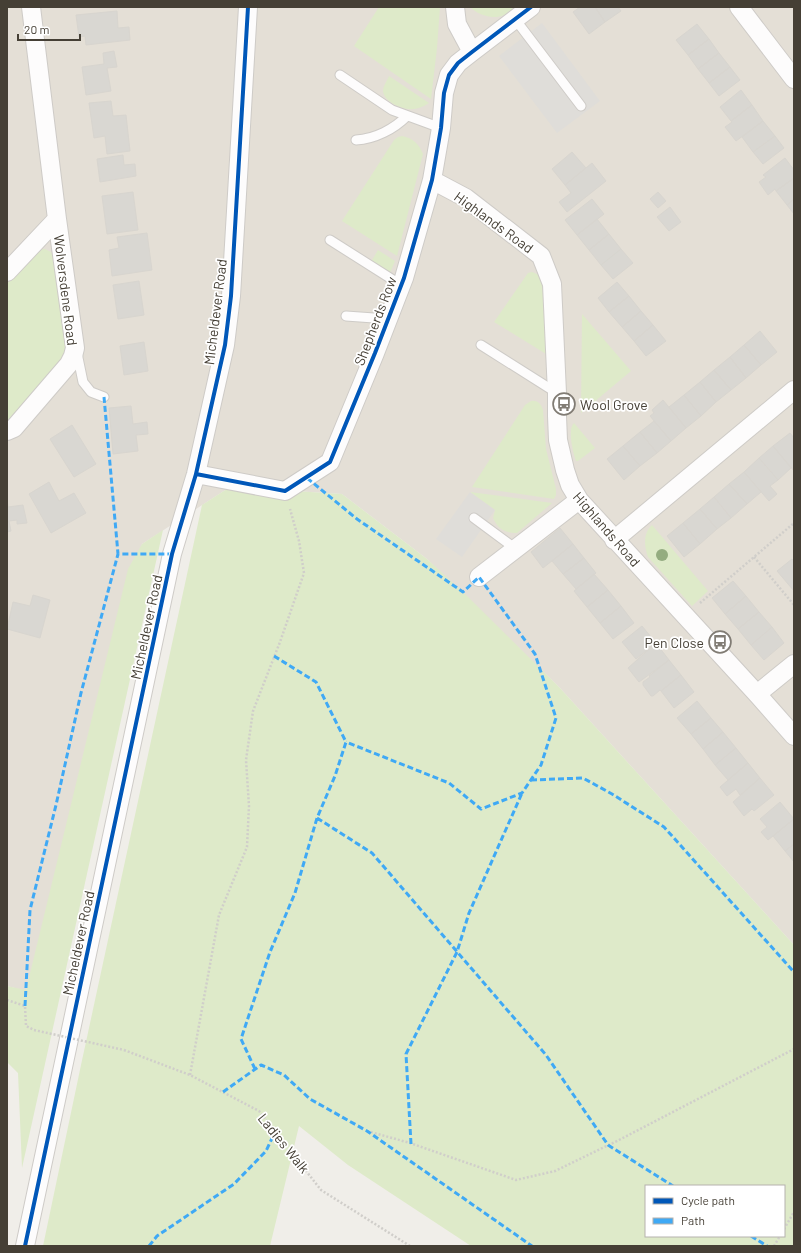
<svg xmlns="http://www.w3.org/2000/svg" width="801" height="1253" viewBox="0 0 801 1253" font-family="Barlow,sans-serif">
  <rect width="100%" height="100%" fill="#f0eee9"/>
  <path fill="#e4dfd6" d="M7 7H794V945L559 687 427 559 342 494 230 487 142 544 26 991 7 986Z"/>
  <path fill="#deeac9" fill-rule="evenodd" d="M379 7H440L437 48 431 99 354 46Z
    M470 7H515C511 9 508 13 504 15 493 20 478 15 470 7Z
    M389 76 429 103C423 107 415 110 408 109 399 108 384 101 383 91 383 86 387 81 389 76Z
    M402 136C413 138 419 144 423 154L397 256 342 221 394 140 398 137Z
    M45 249 51 252 55 261 67 346 65 356 7 424V284L38 250Z
    M378 250 395 261 390 273 371 262Z
    M532 272 539 275 544 287 546 354 494 322 528 273Z
    M582 314 631 371 581 413Z
    M531 401C538 400 541 404 543 410L546 449 556 489V495L554 499 472 487 525 405Z
    M574 423 595 448 578 461H576C573 453 567 429 574 423Z
    M230 487 342 494 427 559 463 592 559 687 794 945V1246H471L348 1165 299 1126 270 1246H43L81 1065 202 505ZM646 1186H784V1236H646Z
    M470 492 552 503 517 533C505 533 498 529 493 518L495 510Z
    M652 525 708 591 692 606 648 557C644 546 643 533 652 525Z
    M163 530 22 1168 18 1073 7 1062V986L26 990 128 569 142 544Z"/>
  <path fill="#dfddd9" d="M542 23 600 101 557 133 499 56Z
    M470 492 495 510 462 557 436 539Z"/>
  <path fill="#d9d7d2" stroke="#d8d5cf" d="M580 7H595L605 22 589 34 573 12Z
    M595 7H618L621 11 605 22Z
    M117 11 118 28 129 27 130 40 86 45 85 36 79 37 76 15Z
    M697 24 709 39 688 55 676 40Z
    M709 39 719 53 698 69 688 55Z
    M114 51 117 67 107 68 111 91 86 95 82 67 104 64 103 53Z
    M719 53 730 67 709 83 698 69Z
    M730 67 740 80 719 96 709 83Z
    M741 90 752 105 731 121 720 107Z
    M111 101 113 116 126 115 130 151 107 154 105 136 94 138 89 103Z
    M752 105 763 121 736 141 725 127 732 122 731 121Z
    M763 121 775 136 753 152 742 137Z
    M775 136 784 148 763 164 753 152Z
    M572 152 586 168 565 185 552 169Z
    M123 155 124 165 135 164 136 176 100 182 97 159Z
    M785 158 794 170V178L776 191 775 189 768 195 759 182 766 177 763 175Z
    M592 163 606 181 567 212 559 202 571 193 565 185Z
    M794 178V199L787 205 776 191Z
    M133 192 138 230 107 234 102 196Z
    M658 192 666 201 658 208 650 199Z
    M592 199 604 214 577 235 565 220Z
    M794 199V214L787 205Z
    M670 207 681 222 669 231 657 217Z
    M597 219 609 234 589 250 577 235Z
    M147 233 152 270 112 276 109 250 119 248 117 237Z
    M609 234 621 249 601 265 589 250Z
    M621 249 633 263 613 279 601 265Z
    M139 281 144 315 118 319 113 285Z
    M617 282 629 296 609 312 598 298Z
    M629 296 641 311 622 327 609 312Z
    M641 311 653 325 634 341 622 327Z
    M653 325 666 341 646 356 634 341Z
    M760 331 777 352 761 365 744 345Z
    M144 342 148 371 124 375 120 346Z
    M744 345 761 365 746 378 730 357Z
    M730 357 746 378 731 390 714 370Z
    M714 370 731 390 716 402 700 382Z
    M700 382 716 402 701 416 684 395Z
    M684 395 701 416 686 428 669 407Z
    M663 400 686 428 671 441 650 416 654 413 652 410Z
    M131 406 133 424 147 422 148 434 136 435 138 451 113 454 109 408Z
    M654 421 671 441 657 453 640 432Z
    M72 425 96 464 74 477 50 439Z
    M640 432 657 453 640 466 623 446Z
    M790 433 794 438V471L773 446Z
    M623 446 640 466 624 480 607 459Z
    M773 446 791 468 778 480 759 458Z
    M759 458 778 480 770 486 777 494 769 501 744 472Z
    M744 472 761 492 747 504 729 484Z
    M49 482 59 501 74 493 86 513 51 533 29 494Z
    M729 484 747 504 731 518 714 497Z
    M714 497 731 518 717 529 700 509Z
    M7 499 8 507 23 505 27 523 17 524V520L9 521 11 531 7 532Z
    M700 509 717 529 700 544 683 523Z
    M683 523 700 544 684 557 667 536Z
    M560 528 573 544 543 568 531 552Z
    M573 544 584 558 563 574 552 561Z
    M584 558 596 573 576 589 563 574Z
    M792 559 794 561V591L777 571Z
    M594 574 608 590 587 607 574 591Z
    M733 581 746 596 725 614 712 598Z
    M608 590 621 606 600 623 587 607Z
    M33 595 50 600 40 638 7 629 13 602 30 606Z
    M746 596 759 612 738 629 725 614Z
    M621 606 634 623 613 639 600 623Z
    M759 612 772 627 751 645 738 629Z
    M642 626 656 643 636 659 622 642Z
    M772 627 784 643 764 660 751 645Z
    M656 643 669 660 639 682 628 668Z
    M669 660 681 675 661 691 660 690 653 696H651L643 685V682L650 677 649 676Z
    M681 675 694 692 674 708 661 691Z
    M697 701 711 718 691 734 677 718Z
    M711 718 723 732 703 749 691 734Z
    M723 732 736 748 715 765 703 749Z
    M736 748 748 763 728 780 715 765Z
    M748 763 760 778 740 795 736 789 727 796 720 787Z
    M760 778 774 795 754 811 752 809 744 816 733 802Z
    M780 802 794 819 768 840 761 832 767 827 760 819Z
    M794 819V844L785 851 773 836Z
    M794 844V862L785 851Z"/>
  <g fill="none" stroke-linecap="round" stroke-linejoin="round">
    <g stroke="#cecbc7" stroke-width="11">
      <path id="service" d="M515 19 581 106
        M340 75 392 110 441 128
        M356 140C375 139 394 129 407 116
        M330 240 401 285
        M346 316 388 319
        M481 345 557 393
        M77 353 83 382 91 392 104 397
        M474 518 516 549"/>
    </g>
    <g stroke="#cecbc7" stroke-width="20">
      <path id="minor" d="M455 7 457 24 472 52
        M739 7 794 79
        M432 180 466 198 541 256 552 284 557 393V416L558 440 565 470 570 485 579 500 757 694 794 736
        M7 272 57 219
        M7 431 14 428 69 364 73 356 75 348 57 219 31 7
        M196 474 285 491 330 462 375 353 404 278 432 180 441 128 444 93 449 75 458 63 472 52 531 7
        M614 540 794 390
        M479 577 579 500
        M757 694 794 664
        M25 1246 172 554 196 474 225 345 231 296 248 7"/>
    </g>
    <path stroke="#d0ceca" stroke-width="2.5" stroke-dasharray="2 2" stroke-linecap="butt" d="M754 557 794 605
      M700 603 794 523
      M7 1000 25 1006 26 1026 34 1030
      M124 1050 190 1075 259 1111 321 1190 410 1246
      M190 1075 219 915 247 847 249 806 246 760 253 711 280 642 304 573 299 541 290 509
      M367 1131 410 1143 516 1180 555 1171 619 1140 794 1049
      M784 1229 794 1212
      M774 1246 780 1236"/>
    <use href="#service" stroke="#fdfcfc" stroke-width="9"/>
    <use href="#minor" stroke="#fdfcfc" stroke-width="18"/>
    <path stroke="#d0ceca" stroke-width="2.5" stroke-dasharray="2 2" stroke-linecap="butt" d="M34 1030 124 1050"/>
    <path stroke="#3fa9f5" stroke-width="3" stroke-dasharray="6 3" stroke-linecap="butt" d="M104 397 118 554H172
      M307 478 357 519 463 592 479 577 535 654 556 718 541 765 522 793 481 809 449 783 346 742
      M531 780 583 778 612 794 664 827 794 972
      M317 818 372 853 546 1055 608 1145 673 1186
      M25 1006 30 910 56 805 81 693 118 554
      M255 1069 241 1039 270 952 295 893 317 818 335 776 346 742 316 682 274 656
      M223 1092 261 1065 284 1075 310 1099 367 1131 532 1246
      M411 1144 406 1054 457 952 469 913 522 793
      M751 1236 767 1246
      M149 1246 157 1236 234 1184 266 1151 275 1132"/>
    <g stroke="#fff" stroke-width="6">
      <path id="cycleway" d="M196 474 285 491 330 462 375 353 404 278 432 180 441 128 444 93 449 75 458 63 472 52 531 7
        M25 1246 172 554 196 474 225 345 231 296 248 7"/>
    </g>
    <use href="#cycleway" stroke="#0057b8" stroke-width="4"/>
  </g>
  <circle fill="#94ac80" cx="662" cy="555" r="6"/>
  <defs>
    <g id="bus-ring" transform="scale(1.15)"><circle r="9.5" fill="#fff" stroke="#817c74" stroke-width="1.5"/><path d="M-5-6H5V4H4V6H2V4H-2V6H-4V4H-5ZM-3.5-4V0h7V-4ZM-3.5 1.2v1.5H-2V1.2ZM2 1.2v1.5H3.5V1.2Z" fill="#817c74"/></g>
  </defs>
  <g fill-rule="evenodd">
    <use href="#bus-ring" x="564" y="404"/>
    <use href="#bus-ring" x="720" y="642"/>
  </g>
  <g text-anchor="middle" dominant-baseline="central" stroke-width="3.5" stroke-linejoin="round" paint-order="stroke">
    <g font-size="14" fill="#453f35" stroke="#fff">
      <text transform="translate(494 222) rotate(36)">Highlands Road</text>
      <text transform="translate(66 290) rotate(83)">Wolversdene Road</text>
      <text transform="translate(215 312) rotate(-83)">Micheldever Road</text>
      <text transform="translate(375 321) rotate(-69)">Shepherds Row</text>
      <text transform="translate(607 529) rotate(49)">Highlands Road</text>
      <text transform="translate(146 627) rotate(-78)">Micheldever Road</text>
      <text transform="translate(78 943) rotate(-78)">Micheldever Road</text>
      <text transform="translate(284 1143) rotate(51)">Ladies Walk</text>
    </g>
    <g font-size="14" fill="#453f35" stroke="#fff" text-anchor="start">
      <text x="580" y="404">Wool Grove</text>
      <text x="704" y="642" text-anchor="end">Pen Close</text>
    </g>
  </g>
  <rect width="801" height="1253" fill="none" stroke="#453f35" stroke-width="16"/>
  <rect x="645" y="1185" width="140" height="52" fill="#ffffff" stroke="#b5b2ae"/>
  <rect x="653" y="1198" width="20" height="6" fill="#0057b8" stroke="#b5b2ae"/>
  <text x="681" y="1205" font-size="12" fill="#453f35">Cycle path</text>
  <rect x="653" y="1218" width="20" height="6" fill="#3fa9f5" stroke="#b5b2ae"/>
  <text x="681" y="1225" font-size="12" fill="#453f35">Path</text>
  <path d="M18 34v6h62v-6" fill="none" stroke="#453f35" stroke-width="2"/>
  <text x="24" y="34" font-size="12" fill="#453f35" stroke="#ffffff" stroke-width="3" paint-order="stroke">20 m</text>
</svg>
